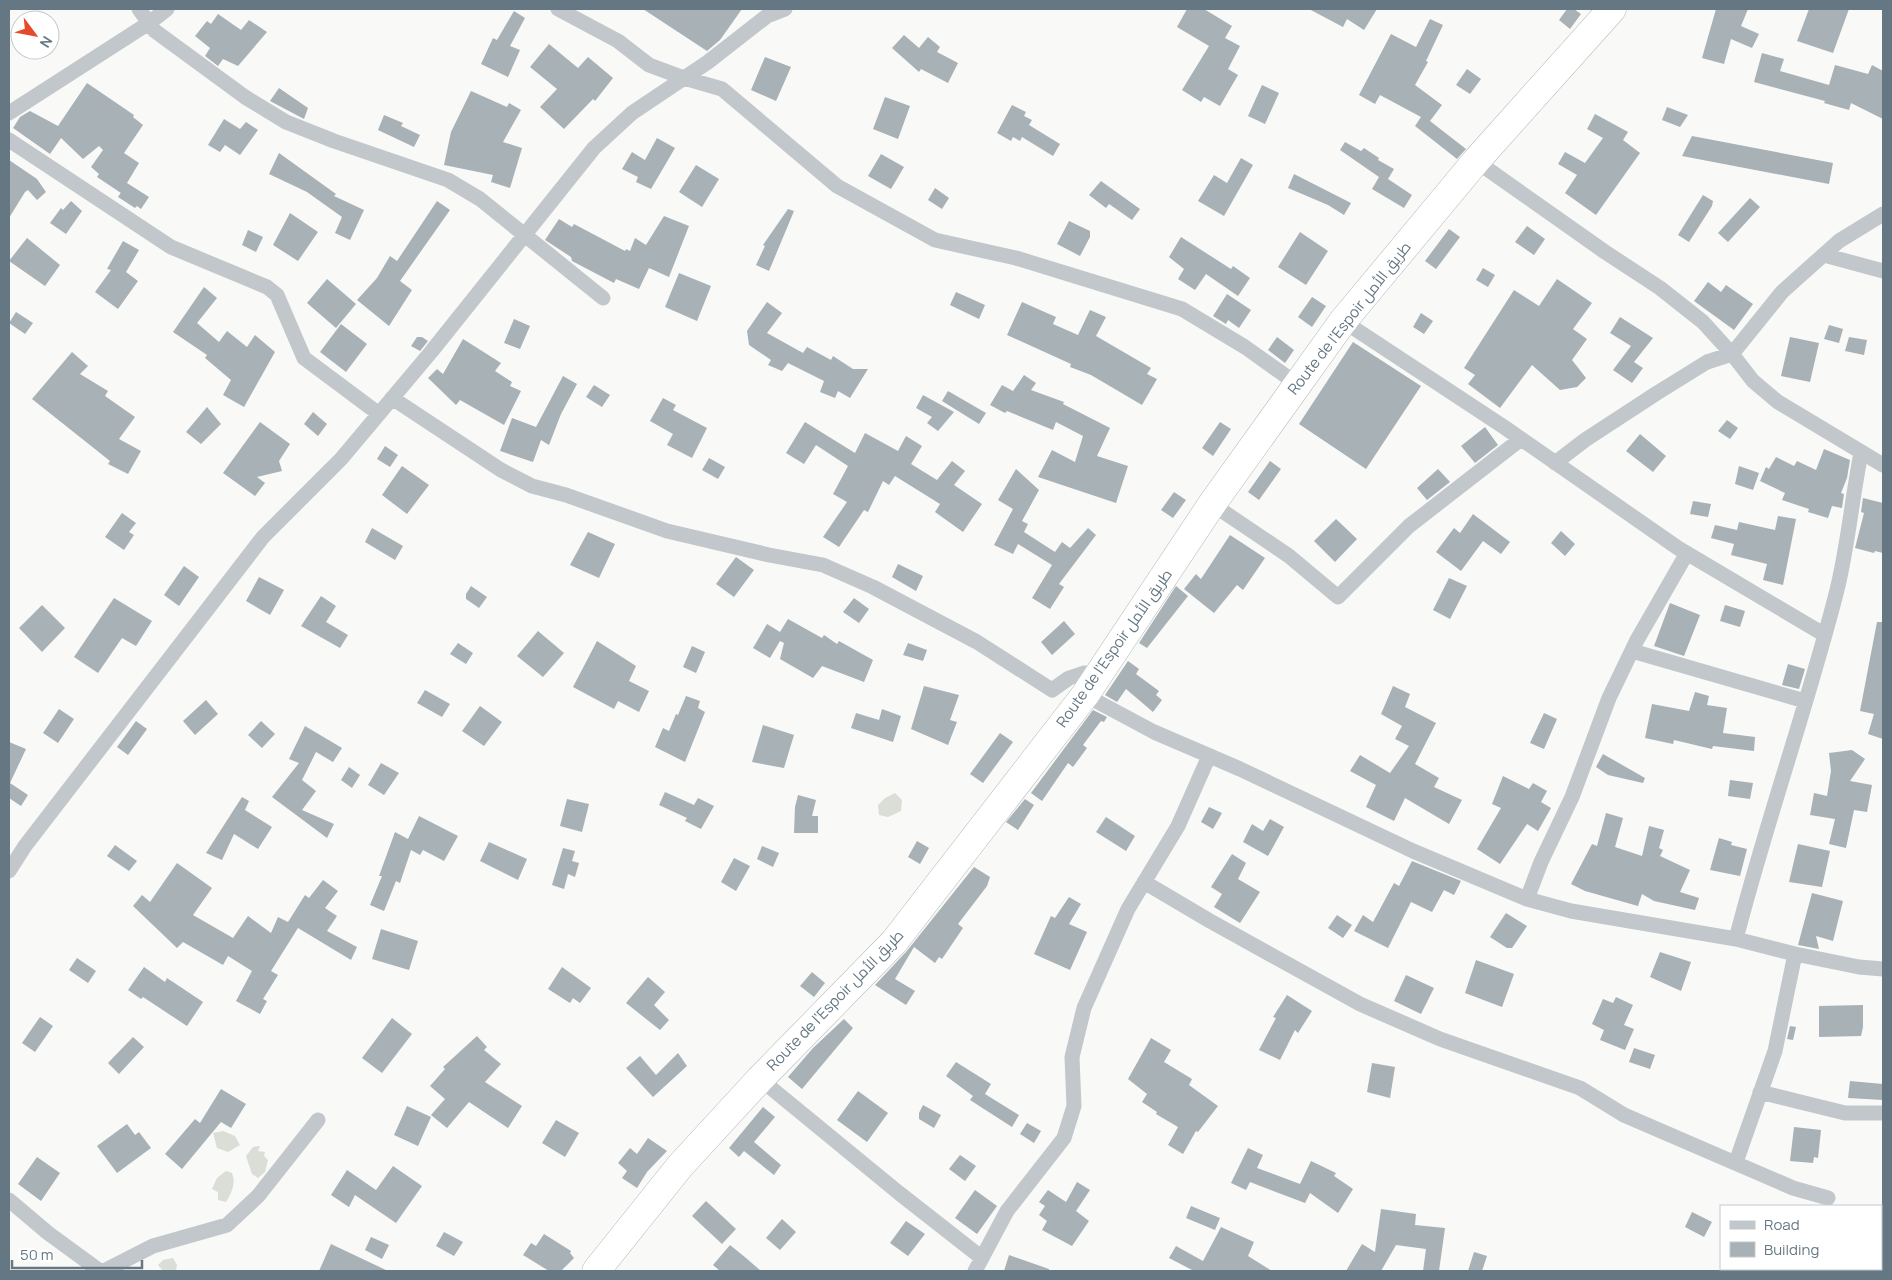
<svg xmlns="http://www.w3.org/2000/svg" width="1892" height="1280" viewBox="0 0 1892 1280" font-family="Manrope,Cairo,sans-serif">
  <rect width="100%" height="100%" fill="#f9f9f7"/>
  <path fill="#daded6" d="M895 793 902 800 901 811 888 817 879 815 878 805 885 798Z
    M223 1131 235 1136 240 1145 228 1152 217 1148 213 1133Z
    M260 1146 258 1151 265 1152 264 1156 268 1160 265 1172 258 1178 252 1174 246 1156 253 1147Z
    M226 1171 232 1173C236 1184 232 1192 226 1202L218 1200V1192L212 1189 217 1178Z
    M173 1258 177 1265 176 1271H163L158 1265 163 1260Z"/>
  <path fill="#a7b1b6" d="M643 9H742L720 40 707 51Z
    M1187 9H1204L1232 26 1225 38 1240 46 1228 69 1238 75 1220 106 1204 97 1201 102 1182 90 1209 46 1177 27Z
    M1309 9H1377L1364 30 1347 19 1343 27Z
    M1567 9H1574L1581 14 1570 29 1559 20Z
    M1716 9H1748L1741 26 1759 34 1752 48 1731 39 1724 64 1702 58Z
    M1809 9H1849L1833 53 1797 41Z
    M514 11 525 18 510 46 520 50 508 77 481 64 493 38 497 40Z
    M218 14 241 30 249 20 267 32 238 66 223 59 218 66 205 56 210 48 195 36 207 21 211 24Z
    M1430 19 1443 25 1426 61 1428 62 1415 85 1442 105 1430 121 1466 149 1457 159 1415 126 1421 117 1380 95 1375 104 1359 95 1391 34 1416 47Z
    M904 35 919 48 928 37 940 47 937 52 958 63 948 83 921 69 919 72 892 48Z
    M549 44 578 68 588 57 613 78 595 101 593 99 564 129 540 107 557 89 530 67Z
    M1762 53 1784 59 1780 71 1829 85 1835 65 1868 74 1872 65 1883 71V119L1851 103 1849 110 1824 103 1825 101 1754 82Z
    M765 57 791 67 776 101 751 90Z
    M1467 69 1481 79 1470 94 1456 85Z
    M87 83 134 115 133 117 143 125 124 153 139 163 121 193 97 177 99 174 91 167 103 150 99 146 83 159 61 138 50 154 13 128 20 117 30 111 58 126Z
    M1262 85 1279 93 1265 124 1248 116Z
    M279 88 308 108 304 119 270 101Z
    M471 91 507 107 509 103 521 110 503 142 522 148 510 188 491 182 493 175 444 165 451 132Z
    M885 97 910 106 898 139 873 129Z
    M1012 105 1026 112 1024 116 1032 120 1029 125 1060 144 1053 156 1022 137 1020 141 1013 137 1011 141 997 133Z
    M1667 107 1688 115 1680 127 1662 120Z
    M1595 114 1628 132 1623 140 1640 153 1596 215 1565 193 1577 175 1558 164 1565 152 1585 163 1603 138 1587 129Z
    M384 115 403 123 401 126 420 135 414 147 378 130Z
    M224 119 240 129 246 122 258 130 240 155 225 145 220 152 208 145Z
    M1692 136 1833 163 1829 184 1682 156Z
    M657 138 675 148 651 189 636 182 638 177 622 169 632 152 645 160Z
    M1345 142 1361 151 1364 148 1379 158 1378 160 1394 169 1388 179 1412 195 1404 208 1372 189 1379 177 1340 150Z
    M279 153 336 194 334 196 364 210 350 240 335 233 342 217 307 192 269 174Z
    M881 154 904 167 891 189 868 176Z
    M1241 158 1253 165 1224 216 1198 201 1214 175 1227 183Z
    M9 160 37 179 46 192 37 200 28 190 25 192 9 218Z
    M696 165 719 179 702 207 679 192Z
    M1294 174 1351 203 1344 215 1328 205 1288 188Z
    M1101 181 1140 209 1132 220 1109 204 1106 208 1089 195Z
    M127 183 149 197 141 209 137 206 135 208 118 197Z
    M935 188 949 198 942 209 928 200Z
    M1703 195 1713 201 1712 206 1689 242 1678 235Z
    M1750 198 1760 207 1728 242 1718 233Z
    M71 201 82 211 66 234 50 223 61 208 63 210Z
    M437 201 450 210 400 281 412 290 389 326 357 300 377 278 390 256 397 261Z
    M788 209 794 211 769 271 756 265 765 246 763 245Z
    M290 213 318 232 298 261 273 245Z
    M664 216 689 226 669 277 649 268 639 289 616 279 614 283 572 261 571 257 545 240 559 219 572 227 574 224 625 251 626 249 630 251 635 238 646 245Z
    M1069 221 1090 231V237L1080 256 1057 244Z
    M1527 226 1545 239 1534 255 1515 242Z
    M1449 229 1460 237 1436 269 1425 261Z
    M248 230 263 237 256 252 242 245Z
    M1300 232 1328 251 1306 285 1278 267Z
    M1181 237 1231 269 1233 266 1250 278 1238 296 1206 274 1195 290 1178 279 1184 269 1169 257Z
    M27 238 60 265 45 286 9 261Z
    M123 241 139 250 126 272 138 281 118 309 95 292 111 270 107 269Z
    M1483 268 1495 275 1488 287 1476 280Z
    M679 273 711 286 697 321 665 307Z
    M327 279 356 304 336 328 307 303Z
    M1557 279 1592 303 1573 329 1587 339 1572 360 1586 378 1577 387 1560 390 1532 365 1500 408 1468 384 1475 375 1464 368 1514 290 1539 306Z
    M1708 282 1721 292 1726 285 1753 304 1734 330 1694 301Z
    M204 287 217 298 197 323 219 342 227 331 247 347 255 335 275 352 244 407 223 395 231 380 205 358 207 355 173 332Z
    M956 292 985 305 979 319 950 305Z
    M1227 294 1251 310 1239 328 1228 320 1226 324 1213 316Z
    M1312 297 1326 306 1312 327 1298 317Z
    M767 302 782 313 767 333 803 353 807 347 831 360 833 356 853 369H868L850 398 838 391 835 398 820 392 824 381 788 363 782 371 768 365 771 360 749 345 747 331Z
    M1022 302 1056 317 1053 324 1078 335 1090 310 1106 317 1096 336 1151 368 1147 374 1157 379 1142 405 1091 375 1070 367 1071 364 1007 335Z
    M16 312 33 323 25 334 9 323Z
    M1421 313 1433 321 1424 334 1413 327Z
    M1620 317 1653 338 1634 362 1643 368 1632 383 1613 370 1631 346 1610 333Z
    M514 319 530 326 520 349 504 343Z
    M341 324 367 344 346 372 320 352Z
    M1829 325 1843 329 1839 343 1824 339Z
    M417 337H422L428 341 420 351 411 346Z
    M1277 337 1294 350 1285 363 1268 350Z
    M1790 337 1819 343 1810 382 1781 376Z
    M1849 337 1867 340 1864 355 1845 351Z
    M463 339 501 363 495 371 512 382 510 386 521 391 504 425 460 400 456 405 428 378 437 369 443 374Z
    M1353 342 1421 386 1366 469 1299 424Z
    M72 352 88 366 80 374 108 391 105 396 135 417 119 439 141 451 128 474 108 464 110 461 32 399Z
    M1024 375 1036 383 1031 390 1064 402 1063 404 1110 428 1097 456 1128 466 1116 503 1038 477 1052 450 1075 462 1083 436 1056 422 1053 430 1007 411 1005 413 990 405 1002 385 1013 391Z
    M563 376 577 384 561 414 549 445 541 440 533 462 500 451 512 418 536 427Z
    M594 385 610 395 602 407 586 397Z
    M948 391 986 413 979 424 942 401Z
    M923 395 954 412 938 431 927 423 932 417 916 408Z
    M663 398 676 405 673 410 707 428 692 458 667 445 673 434 650 421Z
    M207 407 221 424 201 444 186 432Z
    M313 412 327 424 318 436 304 424Z
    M1727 420 1738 428 1730 439 1718 431Z
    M260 422 290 444 279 461 282 471 257 477 265 483 255 496 223 473Z
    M805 422 855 453 865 433 898 451 906 436 922 446 911 464 937 480 952 461 965 471 954 485 982 504 963 532 935 512 940 504 895 476 889 485 883 481 868 512 864 510 839 547 823 537 847 502 833 494 848 466 816 445 804 464 786 453Z
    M1220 422 1231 429 1213 456 1202 448Z
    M1485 427 1498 445 1475 463 1461 446Z
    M1640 434 1666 456 1653 472 1626 451Z
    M385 446 398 455 390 467 377 459Z
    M1824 449 1850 460 1847 478 1841 493 1844 494 1842 508 1832 506 1828 518 1808 512 1809 509 1782 500 1785 493 1760 481 1766 467 1769 469 1776 457 1794 466 1797 461 1816 470Z
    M709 458 725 467 718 479 702 470Z
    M1270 461 1281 469 1259 500 1248 492Z
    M402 466 429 485 407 514 382 495Z
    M1739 466 1759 473 1753 490 1735 484Z
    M1016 469 1039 490 1022 521 1028 524 1024 532 1055 552 1062 542 1070 548 1088 528 1096 535 1059 584 1064 587 1050 609 1032 598 1052 565 1018 544 1013 554 994 545 1013 509 998 500Z
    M1438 469 1450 482 1427 500 1417 488Z
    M1174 492 1186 500 1173 518 1161 510Z
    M1863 498 1883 503V553L1875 551 1874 553 1855 548 1864 513 1861 512Z
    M1693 501 1711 504 1708 517 1690 514Z
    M122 513 136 523 129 532 134 535 124 550 105 537Z
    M1473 514 1510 542 1501 554 1483 541 1461 571 1436 552 1454 528 1460 533Z
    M1778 516 1796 519 1783 585 1763 580 1767 564 1731 555 1734 544 1711 538 1715 525 1737 530 1739 522 1775 530Z
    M1336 519 1357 539 1335 562 1314 541Z
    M372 528 403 546 395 560 365 542Z
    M1561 531 1575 544 1565 556 1551 543Z
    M588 532 615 544 599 578 570 565Z
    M1230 535 1265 558 1243 590 1237 585 1214 613 1184 589 1196 574 1201 579Z
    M736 557 754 570 734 597 716 584Z
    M898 564 923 576 916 591 892 577Z
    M184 566 199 577 179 606 164 595Z
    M259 577 284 590 270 615 246 601Z
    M1449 578 1467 586 1450 619 1433 610Z
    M471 586 487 597 479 608 466 599V594Z
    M1176 586 1188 596 1147 648 1139 643Z
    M321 596 336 606 326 622 348 635 340 648 301 626Z
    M114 598 152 621 136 646 122 638 98 673 74 657Z
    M854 598 869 609 859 623 843 612Z
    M1670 603 1700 615 1684 656 1654 646Z
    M42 605 65 628 42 652 19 628Z
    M1725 605 1745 611 1740 627 1720 621Z
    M788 619 822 638 824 635 837 644 839 641 873 660 864 682 822 666 813 678 780 659 784 643 780 641 770 658 753 648 767 624 780 632Z
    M1064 621 1075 634 1052 655 1041 642Z
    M1877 622H1883V739L1868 734 1874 714 1860 711Z
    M538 631 564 653 543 677 517 656Z
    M597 641 636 666 629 681 649 691 639 712 618 701 614 709 573 687Z
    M458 643 473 653 466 664 450 654Z
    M908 643 927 650 923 661 903 655Z
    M692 646 705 652 696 673 683 667Z
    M1128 661 1139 669 1136 674 1159 691 1156 695 1162 700 1153 712 1126 689 1117 702 1105 695Z
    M1788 664 1805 669 1799 689 1782 685Z
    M924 686 959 695 950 720 957 722 948 745 911 729Z
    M1393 686 1410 694 1405 707 1436 723 1415 764 1439 778 1434 787 1462 800 1449 824 1405 798 1394 821 1366 807 1376 785 1350 771 1360 755 1390 773 1409 746 1395 739 1402 726 1381 714Z
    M425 690 450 704 442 717 417 703Z
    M1695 692 1709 696 1707 705 1727 708 1723 733 1755 737 1754 751 1713 746 1712 749 1674 740 1673 744 1645 738 1652 704 1689 711Z
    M686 696 700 701 698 708 705 712 685 762 655 747 663 728 669 731 676 714 678 715Z
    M206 700 218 714 195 735 183 721Z
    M480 706 502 722 484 746 462 731Z
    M59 709 74 719 58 743 43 733Z
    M882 709 901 716 893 742 851 728 856 713 879 720Z
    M1093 710 1107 717 1104 722 1101 721 1083 745 1087 748 1073 767 1068 763 1042 801 1031 793Z
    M1544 713 1557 719 1544 749 1530 743Z
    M136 721 147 729 128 755 117 747Z
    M261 721 275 734 262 748 248 735Z
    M763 725 794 735 784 768 752 762Z
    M305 726 342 748 333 762 316 752 302 780 316 791 302 810 334 824 327 838 272 797 299 763 289 759Z
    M1000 733 1013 742 983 783 970 774Z
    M9 742 26 749 10 783 28 795 21 806 9 798Z
    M1852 750 1865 759 1850 781 1872 785 1867 812 1854 810 1846 848 1829 844 1835 819 1810 815 1814 793 1827 796 1831 771 1829 753Z
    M1603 754 1645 778 1643 783 1608 775 1596 767Z
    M381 763 399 773 384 795 368 785Z
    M349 767 360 775 352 788 341 780Z
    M1503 776 1529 789 1533 783 1547 791 1541 802 1551 808 1538 831 1527 824 1500 864 1477 849 1501 808 1492 804Z
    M1730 780 1753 783 1750 799 1728 796Z
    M665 792 694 805 698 798 714 806 701 829 685 821 687 818 659 805Z
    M798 795 816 800 812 816H818V833H794L795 807Z
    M242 797 249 801 245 810 272 827 258 849 234 834 222 860 206 853Z
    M567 799 589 804 582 832 560 826Z
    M1025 799 1034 805 1018 830 1006 822Z
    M1209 807 1222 813 1213 829 1201 822Z
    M1606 813 1623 818 1615 847 1642 856 1649 826 1664 830 1659 848 1663 850 1660 856 1690 870 1680 892 1699 898 1695 910 1654 901 1642 894 1638 906 1585 891 1571 884 1592 844 1597 846Z
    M419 816 458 836 444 861 423 850 420 855 411 850 400 883 396 881 384 911 370 905 382 876H379L395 832 408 839Z
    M1106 817 1135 836 1126 851 1096 832Z
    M1270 819 1284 827 1268 856 1243 842 1252 824 1263 831Z
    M1719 838 1732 842 1731 845 1747 849 1740 876 1710 870Z
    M917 841 929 848 920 864 908 857Z
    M489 842 527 859 518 880 480 861Z
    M1798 844 1830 851 1822 887 1789 882Z
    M115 845 137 861 129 871 107 856Z
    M762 846 779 853 773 867 757 859Z
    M563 848 575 851 572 861 579 863 575 877 568 874 564 889 552 885Z
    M1232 854 1246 863 1238 879 1260 892 1240 923 1214 907 1222 894 1211 887Z
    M734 858 750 866 736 891 721 882Z
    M1412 861 1461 881 1454 895 1444 890 1432 912 1411 902 1388 948 1354 931 1363 915 1373 922 1394 883 1399 886Z
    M177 863 212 888 193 915 233 938 248 916 271 933 278 917 288 922 305 895 309 898 323 880 338 891 325 908 337 916 327 931 357 947 351 960 298 928 271 971 278 975 263 999 267 1001 260 1014 236 1001 252 971 228 956 223 965 183 942 177 948 133 906 142 895 150 902Z
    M974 867 990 877 987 886 958 924 963 928 942 959 939 957 935 963 914 947 895 979 915 991 906 1005 875 985 906 952Z
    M1812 893 1843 901 1833 941 1816 936 1819 949 1798 945Z
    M1069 897 1081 904 1069 924 1087 932 1070 970 1034 954 1051 916 1055 918Z
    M1506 913 1527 926 1512 948H1507L1490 937Z
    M1337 915 1352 925 1343 938 1328 928Z
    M381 929 418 941 409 970 372 959Z
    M1660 952 1691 962 1681 991 1650 977Z
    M77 958 96 971 88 983 69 970Z
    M1476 960 1514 974 1502 1007 1465 993Z
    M144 967 165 982 167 978 203 1002 187 1026 143 997 141 999 128 990Z
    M562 967 591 988 580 1003 573 998 570 1003 548 989Z
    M812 972 825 983 814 997 800 986Z
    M1406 975 1434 988 1421 1014 1394 1001Z
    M648 977 665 992 654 1005 669 1020 660 1030 626 1003Z
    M1287 995 1312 1011 1298 1033 1295 1030 1280 1060 1259 1050 1276 1018 1273 1017Z
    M1616 997 1633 1005 1624 1025 1634 1029 1625 1050 1600 1040 1604 1030 1592 1024 1603 999 1613 1003Z
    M1863 1005V1027L1861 1036 1819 1037V1006Z
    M40 1017 53 1026 35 1052 22 1043Z
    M392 1018 412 1034 382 1073 362 1058Z
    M844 1019 853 1028 802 1089 788 1077 813 1048Z
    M1790 1026 1796 1027 1793 1040 1787 1039Z
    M477 1036 487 1047 484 1050 501 1064 485 1082 522 1106 508 1128 469 1102 447 1128 431 1115 445 1099 430 1086 445 1069 443 1067Z
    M133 1037 144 1047 119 1074 108 1063Z
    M1151 1038 1171 1050 1164 1062 1192 1079 1189 1085 1218 1106 1198 1132 1196 1131 1183 1154 1168 1145 1178 1127 1156 1114 1157 1112 1142 1102 1147 1094 1128 1079Z
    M1634 1048 1655 1055 1650 1069 1629 1062Z
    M678 1053 687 1066 653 1097 626 1068 640 1056 656 1075Z
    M956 1062 991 1084 985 1094 1019 1115 1012 1127 970 1100 973 1096 946 1076Z
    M1372 1063 1395 1067 1390 1098 1367 1092Z
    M1850 1081 1883 1084V1100L1848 1098Z
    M221 1089 246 1104 231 1128 221 1122 182 1169 165 1154 195 1119 200 1123Z
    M858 1091 888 1113 867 1142 837 1120Z
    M923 1105 941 1115 934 1128 919 1119V1113Z
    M407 1106 431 1117 418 1146 394 1135Z
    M763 1107 775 1117 754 1142 781 1165 774 1175 744 1151 739 1157 729 1148Z
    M556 1120 579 1133 565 1157 542 1143Z
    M1027 1123 1041 1131 1034 1143 1020 1134Z
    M127 1124 135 1135 139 1132 151 1148 117 1173 97 1146Z
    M1794 1127 1821 1130 1818 1158 1814 1157 1813 1163 1790 1161Z
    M648 1138 667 1151 647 1172 637 1188 622 1178 627 1171 618 1163 630 1148 637 1154Z
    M1248 1148 1263 1155 1257 1168 1300 1184 1311 1161 1336 1173 1334 1176 1353 1189 1338 1213 1310 1193 1305 1203 1250 1182 1246 1190 1231 1183Z
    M960 1155 976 1166 965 1181 949 1169Z
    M37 1157 60 1173 41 1201 18 1184Z
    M393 1166 422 1186 396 1223 355 1195 349 1207 331 1195 347 1170 376 1190Z
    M1077 1182 1090 1190 1076 1211 1089 1221 1072 1246 1042 1230 1047 1221 1039 1215 1045 1206 1039 1202 1048 1190 1066 1202Z
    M975 1190 997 1206 977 1234 955 1218Z
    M706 1201 736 1229 722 1244 692 1216Z
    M1191 1206 1220 1218 1215 1230 1186 1218Z
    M1381 1209 1416 1214 1415 1225 1445 1228 1439 1271H1423L1426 1249 1396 1245 1381 1271H1346L1362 1244 1375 1252Z
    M1692 1212 1712 1222 1704 1237 1685 1227Z
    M782 1219 796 1232 780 1250 766 1238Z
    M906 1221 925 1234 908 1256 890 1243Z
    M1221 1227 1254 1242 1248 1256 1272 1271H1194L1169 1258 1176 1246 1203 1261Z
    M444 1232 463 1242 454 1256 436 1246Z
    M544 1234 571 1251 570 1253 574 1258 561 1271H549L523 1255 531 1243 536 1246Z
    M371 1237 389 1245 382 1259 365 1250Z
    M331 1244 388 1271H319Z
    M730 1245 746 1258 761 1271H720L713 1265Z
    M1474 1252 1487 1256 1482 1271H1468Z
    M1009 1255 1049 1269V1271H1004Z"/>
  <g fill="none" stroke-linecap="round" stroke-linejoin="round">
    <g stroke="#b3b9bc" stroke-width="29">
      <path id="highway" d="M596 1271 680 1166 760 1079 894 942 1085 695 1212 504 1343 321 1476 161 1612 9"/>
    </g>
    <path stroke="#c2c7cb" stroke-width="15" d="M139 9 155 31 245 97 286 122 334 141 448 180 480 199 603 298
      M558 9 618 41 649 65 684 78 722 89 837 186 935 240 1016 258 1182 309 1245 347 1297 384
      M9 113 149 23 167 9
      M9 140 171 247 267 287 277 295 304 358 379 414
      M1476 161 1605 252 1660 288 1703 322 1732 354 1753 381 1778 402 1883 465
      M1824 255 1883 271
      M1343 321 1504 427 1678 548 1825 635
      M392 398 501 470 532 486 566 495 667 531 769 555 823 565 873 587 977 642 1052 690 1069 678 1084 673 1100 674
      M1555 463 1585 440 1657 393 1707 362 1732 354 1782 292 1839 241 1883 214
      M1212 504 1289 556 1338 597 1409 526 1521 439
      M1632 651 1805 701
      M1085 695 1154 732 1240 769 1413 851 1527 899 1571 911 1736 939 1795 954 1859 967 1883 969
      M9 871 25 846 263 537 341 459 431 352 594 148 632 113 708 62 767 16 785 9
      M1144 882 1210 921 1360 1004 1440 1039 1580 1088 1624 1115 1793 1188 1828 1198
      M1527 899 1541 862 1572 797 1609 698 1637 640 1687 553
      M1736 939C1766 822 1807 708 1837 590 1848 545 1852 498 1861 453
      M760 1079 899 1193 982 1258
      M1760 1092 1845 1113H1883
      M1736 1162 1775 1051 1795 954
      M9 1200 48 1233 100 1271
      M104 1271 153 1246 227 1225 258 1196 318 1120
      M975 1271 1007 1211 1064 1138 1074 1106 1072 1057 1084 1008 1128 909 1178 826 1209 756"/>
    <use href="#highway" stroke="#fff" stroke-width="28"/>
  </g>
  <g text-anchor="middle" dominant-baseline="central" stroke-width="5" stroke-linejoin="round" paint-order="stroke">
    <g font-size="15" fill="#647782" stroke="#fff">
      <text transform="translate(1349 318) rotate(-52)">Route de l’Espoir طريق الأمل</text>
      <text transform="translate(1114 648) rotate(-55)">Route de l’Espoir طريق الأمل</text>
      <text transform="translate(835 1000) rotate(-46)">Route de l’Espoir طريق الأمل</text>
    </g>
  </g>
  <rect width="1892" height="1280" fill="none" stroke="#647782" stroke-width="20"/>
  <rect x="1720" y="1205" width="162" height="65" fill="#ffffff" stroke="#c1c9cd"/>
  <rect x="1730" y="1221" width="25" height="8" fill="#c2c7cb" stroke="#c1c9cd"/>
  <text x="1764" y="1230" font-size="15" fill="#647782">Road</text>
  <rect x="1730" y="1242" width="25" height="15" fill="#a7b1b6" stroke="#c1c9cd"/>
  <text x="1764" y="1255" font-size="15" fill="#647782">Building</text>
  <g transform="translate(35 35) rotate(122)"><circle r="24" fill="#ffffff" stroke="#c1c9cd"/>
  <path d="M0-4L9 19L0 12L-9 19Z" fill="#e54a2c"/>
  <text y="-8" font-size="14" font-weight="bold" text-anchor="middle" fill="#647782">N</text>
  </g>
  <path d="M12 1260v8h130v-8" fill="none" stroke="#647782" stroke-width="2.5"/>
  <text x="20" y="1260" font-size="15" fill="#647782" stroke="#ffffff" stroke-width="4" paint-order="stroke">50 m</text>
</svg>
